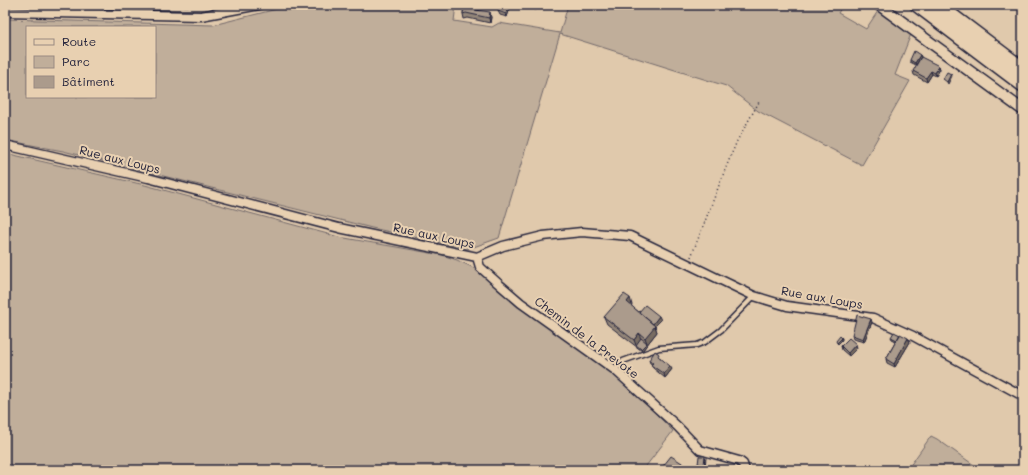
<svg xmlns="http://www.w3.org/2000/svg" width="1028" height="475" viewBox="0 0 1028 475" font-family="Mali,sans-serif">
  <rect width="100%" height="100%" fill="#e0c9ac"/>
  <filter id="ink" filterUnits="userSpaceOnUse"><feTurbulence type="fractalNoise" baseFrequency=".025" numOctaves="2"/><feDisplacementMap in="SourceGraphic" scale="8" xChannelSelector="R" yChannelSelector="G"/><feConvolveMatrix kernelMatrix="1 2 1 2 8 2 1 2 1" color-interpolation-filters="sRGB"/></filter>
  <g filter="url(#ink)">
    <path fill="#c0ae9a" stroke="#71686a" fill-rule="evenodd" d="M40 5H216L132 8Z
      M293 5H456L454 21 492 27 499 23 560 33 568 5H843L838 13 866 29 880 8 911 34 895 75 910 81 862 165 758 111 726 86 560 34 499 238 468 249 372 228 63 151 5 140V19L213 25ZM27 27H155V97H27Z
      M5 153 145 185 339 237 442 255 457 260 474 268 520 307 620 378 673 431 643 470H5Z
      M931 436 937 439 981 470H907Z"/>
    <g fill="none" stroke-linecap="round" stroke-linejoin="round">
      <g stroke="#22223b" stroke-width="7">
        <path id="service" d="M615 370 623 361 659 348 697 345 705 342 721 330 754 296"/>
      </g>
      <g stroke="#22223b" stroke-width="11">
        <path id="minor" d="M5 12 201 16 259 5
          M5 145 148 178 339 228 477 257 503 246 543 236 582 232 630 236 754 296 787 306 873 318 913 336 1023 396
          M477 257 480 267 500 285 521 303 615 370 677 426 700 450 739 461 743 464 745 470"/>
      </g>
      <g stroke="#22223b" stroke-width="13">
        <path id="tertiary" d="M879 5 1023 110"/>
      </g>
      <g stroke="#22223b" stroke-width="16">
        <path id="trunk" d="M917 5 1023 85
          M938 5 1023 69"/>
      </g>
      <path stroke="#22223b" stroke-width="1.5" stroke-dasharray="1 3" stroke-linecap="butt" d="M691 257 727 165 737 141 759 102"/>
      <use href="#service" stroke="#e8d0b1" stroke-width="4"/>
      <use href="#minor" stroke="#e8d0b1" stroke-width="8"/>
      <use href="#tertiary" stroke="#e8d0b1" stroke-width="10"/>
      <use href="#trunk" stroke="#e8d0b1" stroke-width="13"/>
    </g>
    <path fill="#938578" stroke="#22223b" d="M464 5H479V10L491 17 490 23 468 18 464 19 463 14Z
      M511 5 507 17 500 15 498 11Z
      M520 5H537L536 10Z
      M920 55 921 57 916 65 910 62V60Z
      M939 66 940 69 936 76 932 74 927 82 914 75 913 71Z
      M632 305 631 306 639 312 661 320 655 326 657 332 642 351 607 324 604 317Z
      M872 322 864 342 853 339 852 335Z
      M891 337 910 342 895 367 887 363 886 359 896 341 892 339Z
      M841 346 857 348 849 356 842 350Z
      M660 358 672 369 665 378 653 368 652 364 650 363 649 360 661 358Z
      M706 458 705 467 698 466V464Z"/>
    <path fill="#786c62" stroke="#22223b" d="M477 5H479L478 15 476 10Z
      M508 5H511L507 17 506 14Z
      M534 5H537L536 10Z
      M490 12 491 17 490 23 489 18Z
      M920 55 921 57 916 65 915 63Z
      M939 66 940 69 936 76 935 73Z
      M931 71 932 74 927 82 926 78Z
      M951 74 952 76 948 84 947 82Z
      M630 298 632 305 629 309 627 302Z
      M659 316 661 320 655 326 657 332 642 351 641 349 647 343 645 338 653 324Z
      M871 319 872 322 864 342 863 339Z
      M639 333 641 340 636 345 634 340Z
      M842 338V340L838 344 837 343Z
      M908 338 910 342 895 367 894 364Z
      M856 344 857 348 849 356 848 353Z
      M670 366 672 369 665 378 664 374Z
      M682 463 683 467 681 470H679L678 468Z"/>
    <path fill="#ab9b8c" stroke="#22223b" d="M464 5H477L476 10 490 12 489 18 466 13 463 14Z
      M500 5H508L506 14 498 11Z
      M914 51 920 55 915 63 910 60Z
      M921 57 939 66 935 73 931 71 926 78 913 71Z
      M947 72 951 74 947 82 943 79Z
      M624 294 630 298 627 302 655 326 645 338 639 333 634 340 604 317Z
      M645 305 659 316 653 324 639 312Z
      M857 315 871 319 863 339 852 335Z
      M894 332 900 335 897 340 891 337Z
      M900 334 908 338 894 364 886 359Z
      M840 336 842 338 837 343 836 341Z
      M641 338 647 343 641 349 636 345Z
      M849 338 856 344 848 353 841 346Z
      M655 351 659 354 658 356 670 366 664 374 651 365 653 363 649 360Z
      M671 456 682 463 678 468 677 467 675 470H660Z
      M699 456H705L704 465 698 464Z"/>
  </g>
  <g text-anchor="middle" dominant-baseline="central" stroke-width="4" stroke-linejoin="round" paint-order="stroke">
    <g font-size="12" fill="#22223b" stroke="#e8d0b1">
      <text transform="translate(120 159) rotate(14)">Rue aux Loups</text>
      <text transform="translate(434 235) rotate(12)">Rue aux Loups</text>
      <text transform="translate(822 297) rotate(10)">Rue aux Loups</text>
      <text transform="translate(587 337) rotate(37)">Chemin de la Prevote</text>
    </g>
  </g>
  <rect width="1028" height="475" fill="none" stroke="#e8d0b1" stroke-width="20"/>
  <rect x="10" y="10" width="1008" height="455" fill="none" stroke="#22223b" stroke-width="1.5" filter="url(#ink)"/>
  <rect x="26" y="26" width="130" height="72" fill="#e8d0b1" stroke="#998a82"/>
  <rect x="34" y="39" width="20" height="6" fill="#e8d0b1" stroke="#998a82"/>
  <text x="62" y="46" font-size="12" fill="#22223b">Route</text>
  <rect x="34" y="56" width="20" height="12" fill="#c0ae9a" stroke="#998a82"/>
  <text x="62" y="66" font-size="12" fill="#22223b">Parc</text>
  <rect x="34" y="76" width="20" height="12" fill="#ab9b8c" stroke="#998a82"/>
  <text x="62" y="86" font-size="12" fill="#22223b">Bâtiment</text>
</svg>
